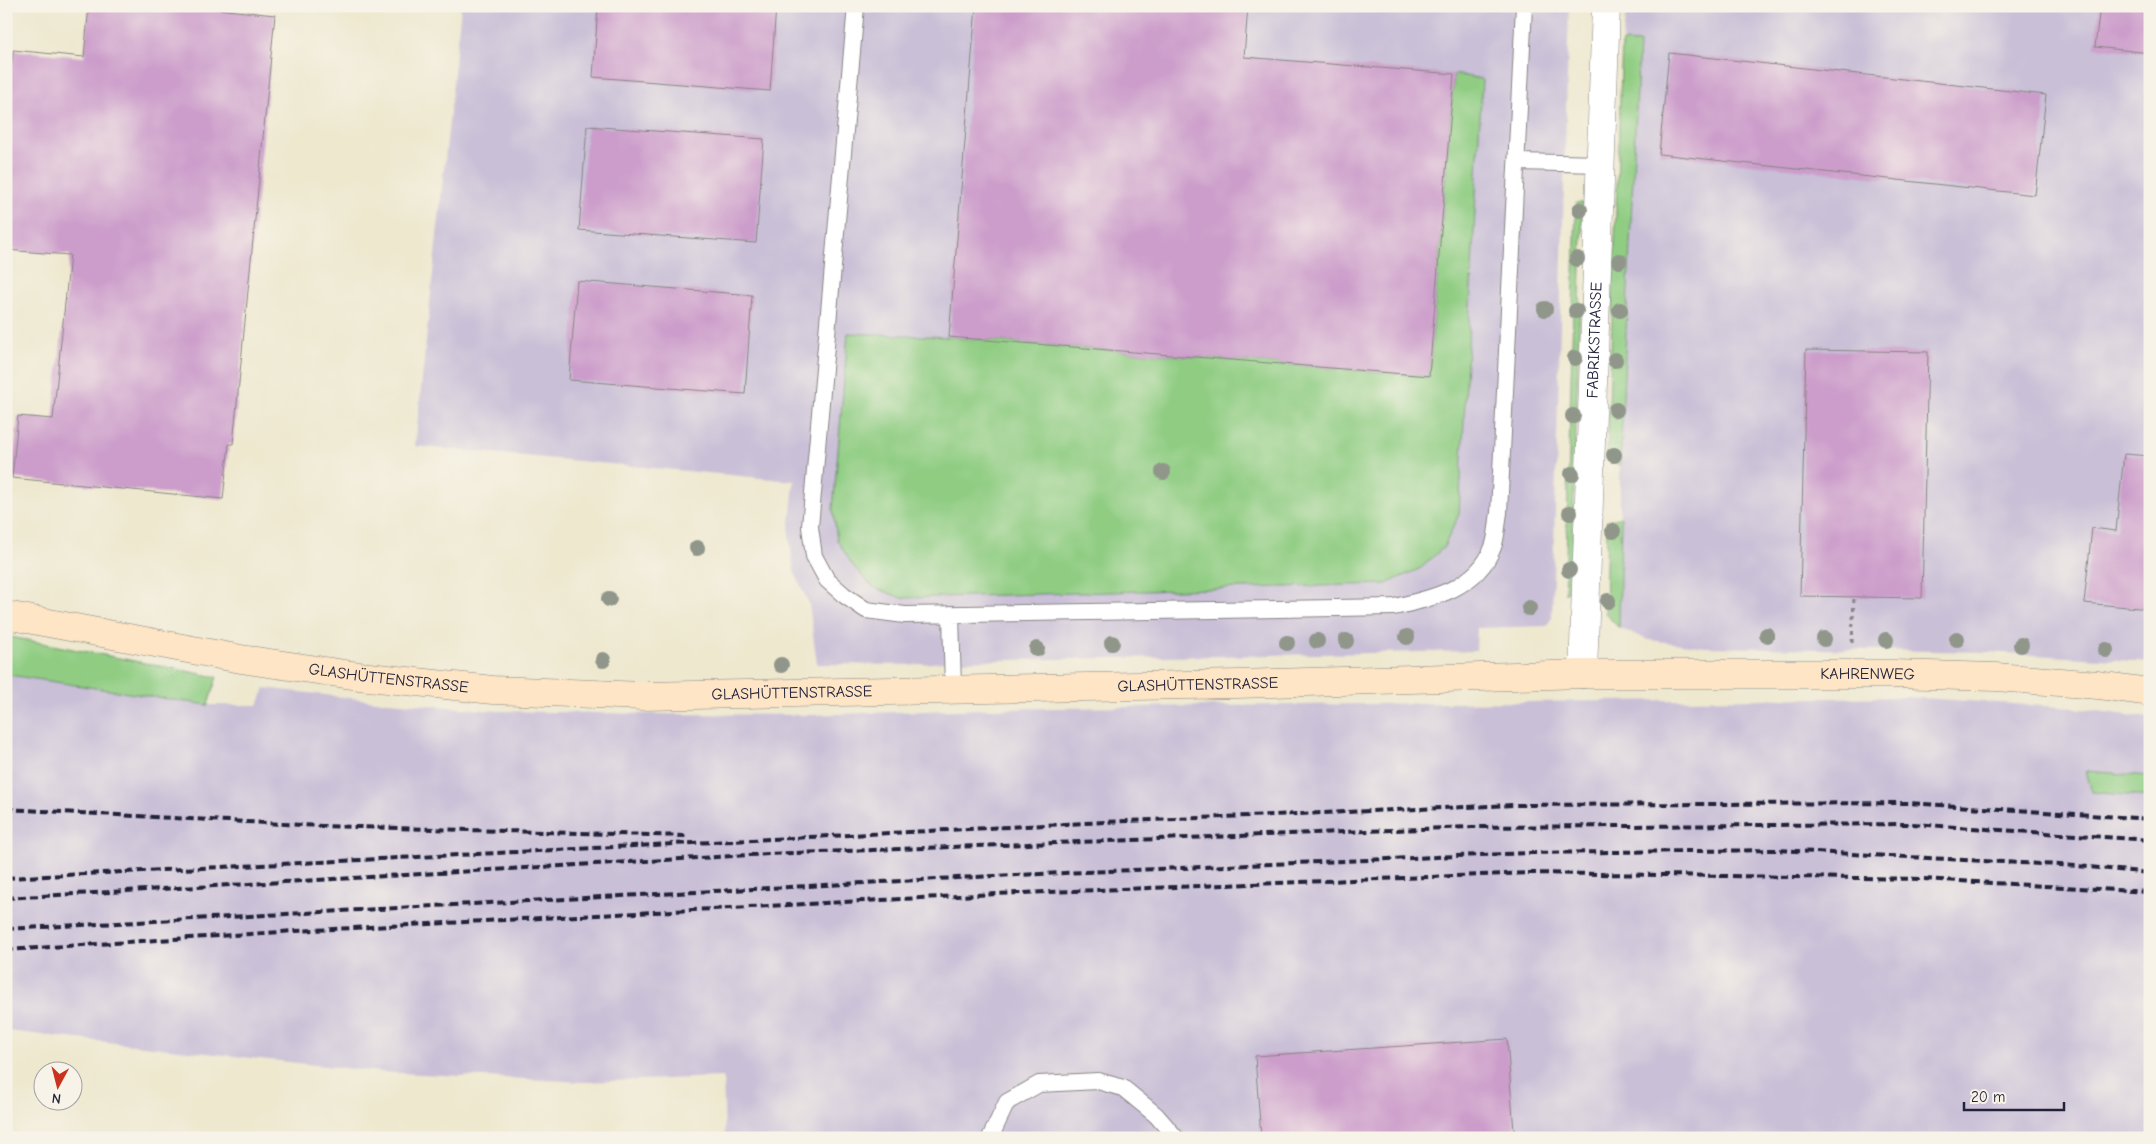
<svg xmlns="http://www.w3.org/2000/svg" width="2156" height="1144" viewBox="0 0 2156 1144" font-family="'Comic Neue',sans-serif">
  <rect width="100%" height="100%" fill="#f7f3e8"/>
  <filter id="ink" filterUnits="userSpaceOnUse"><feTurbulence type="fractalNoise" baseFrequency=".02" numOctaves="2"/><feDisplacementMap in="SourceGraphic" scale="10" xChannelSelector="R" yChannelSelector="G"/><feConvolveMatrix kernelMatrix="1 2 1 2 8 2 1 2 1" color-interpolation-filters="sRGB"/></filter>
  <filter id="wash" filterUnits="userSpaceOnUse"><feTurbulence type="fractalNoise" baseFrequency=".0096" numOctaves="4" result="noise"/><feDisplacementMap in="SourceGraphic" scale="20" xChannelSelector="R" yChannelSelector="G"/><feGaussianBlur stdDeviation="1.12" result="paint"/><feColorMatrix in="noise" values="0 0 0 0 0 0 0 0 0 0 0 0 0 0 0 0 0 1.4 0 .05"/><feComposite in="paint" operator="in"/></filter>
  <g filter="url(#wash)">
    <rect width="100%" height="100%" fill="#eee8cf"/>
    <path fill="#c9bfd7" d="M461 6H1569L1552 618 1546 626 1477 628 1476 651 952 661 911 665 817 664 809 604 794 571 789 534 794 481 415 446Z
      M1627 6H2150V662L1987 652 1706 647 1649 640 1619 628 1620 465 1639 44 1622 42Z
      M6 675 208 705H258L265 688 377 701 498 711 647 714 809 715 984 709 1907 697 2075 708 2150 718V1138H725L723 1077 584 1082 380 1072 6 1031Z"/>
    <path fill="#90cd83" stroke="#59785f" d="M1622 42 1639 43 1620 465 1607 460Z
      M1454 74 1482 79 1459 514 1444 547 1421 568 1386 584 902 598 873 587 853 566 837 540 833 509 848 333 949 337 1429 376Z
      M1576 203H1583L1571 589 1565 594Z
      M1621 517 1619 628 1605 613 1607 521Z
      M6 636 217 677 208 705 9 675H6Z
      M2086 771 2150 776V797L2092 792Z"/>
    <g id="blocks">
      <path fill="#cc9dcb" d="M89 6H187L275 15 233 444H229L223 499 12 478 18 416 53 419 70 255 6 250V119L13 50 84 57Z
        M598 6H776L770 91 593 77Z
        M976 6H1248L1244 57 1454 74 1429 376 949 337Z
        M2100 6H2150V53L2095 47Z
        M1669 53 2046 95 2035 195 1659 154Z
        M587 126 764 139 756 243 579 230Z
        M577 281 752 295 745 394 569 380Z
        M1806 350 1928 352 1922 598 1800 596Z
        M2124 454 2150 456V609L2084 603 2092 528 2116 531Z
        M1507 1039 1514 1132 1435 1138H1261L1255 1056Z"/>
    </g>
  </g>
  <g filter="url(#ink)">
    <use href="#blocks" fill-opacity="0" stroke="#888585" stroke-width="1"/>
    <g fill="none" stroke-linecap="round" stroke-linejoin="round">
      <g stroke="#888585" stroke-width="18">
        <path id="lane" d="M856 6 810 527 814 556 827 580 844 595 866 610 905 615 1394 607C1431 599 1478 588 1493 547 1497 537 1497 523 1499 513L1524 6
          M1517 162 1601 164
          M951 614 953 689
          M990 1138 1007 1102 1039 1084 1098 1081 1123 1088 1156 1115 1176 1138"/>
      </g>
      <g stroke="#888585" stroke-width="29">
        <g id="street">
          <path id="s1" d="M1583 674 1606 6"/>
        </g>
      </g>
      <g stroke="#888585" stroke-width="29">
        <g id="secondary">
          <path id="s2" d="M6 615 241 659 359 676 493 690 643 696 1238 684 1583 674H1894L1996 677 2098 685 2150 692"/>
        </g>
      </g>
      <path stroke="#888585" stroke-width="3" stroke-dasharray="4 4" stroke-linecap="butt" d="M1852 643 1854 597"/>
      <use href="#lane" stroke="#fff" stroke-width="16"/>
      <use href="#street" stroke="#fff" stroke-width="28"/>
      <use href="#secondary" stroke="#fde5c5" stroke-width="28"/>
      <path stroke="#22223b" stroke-width="4" stroke-dasharray="8 4" stroke-linecap="butt" d="M6 809 321 826 688 836
        M6 878 1105 822 1514 805 1910 803 2150 819
        M6 898 768 854 1472 827 1912 824 2150 840
        M6 929 994 876 1528 853 1777 850 2078 866 2150 873
        M6 950 295 931 996 894 1531 873 1924 879 2150 892"/>
    </g>
    <g fill="#90978a">
      <circle cx="1580" cy="210" r="8"/>
      <circle cx="1577" cy="259" r="8"/>
      <circle cx="1619" cy="261" r="8"/>
      <circle cx="1545" cy="309" r="8"/>
      <circle cx="1620" cy="310" r="8"/>
      <circle cx="1576" cy="311" r="8"/>
      <circle cx="1575" cy="358" r="8"/>
      <circle cx="1615" cy="360" r="8"/>
      <circle cx="1616" cy="410" r="8"/>
      <circle cx="1573" cy="416" r="8"/>
      <circle cx="1614" cy="455" r="8"/>
      <circle cx="1163" cy="472" r="8"/>
      <circle cx="1572" cy="474" r="8"/>
      <circle cx="1570" cy="513" r="8"/>
      <circle cx="1613" cy="531" r="8"/>
      <circle cx="697" cy="548" r="8"/>
      <circle cx="1569" cy="570" r="8"/>
      <circle cx="609" cy="599" r="8"/>
      <circle cx="1608" cy="601" r="8"/>
      <circle cx="1529" cy="608" r="8"/>
      <circle cx="1767" cy="635" r="8"/>
      <circle cx="1407" cy="637" r="8"/>
      <circle cx="1824" cy="639" r="8"/>
      <circle cx="1957" cy="639" r="8"/>
      <circle cx="1886" cy="640" r="8"/>
      <circle cx="1317" cy="641" r="8"/>
      <circle cx="1346" cy="641" r="8"/>
      <circle cx="1112" cy="643" r="8"/>
      <circle cx="1287" cy="643" r="8"/>
      <circle cx="2021" cy="645" r="8"/>
      <circle cx="1037" cy="649" r="8"/>
      <circle cx="2106" cy="650" r="8"/>
      <circle cx="603" cy="660" r="8"/>
      <circle cx="781" cy="665" r="8"/>
    </g>
  </g>
  <g text-anchor="middle" dominant-baseline="central" stroke-width="5" stroke-linejoin="round" paint-order="stroke">
    <g font-size="16" fill="#22223b" stroke="#f7f3e8">
      <text stroke="none"><textPath href="#s1" startOffset="334">FABRIKSTRASSE</textPath></text>
      <text stroke="none"><textPath href="#s2" startOffset="1868">KAHRENWEG</textPath></text>
      <text stroke="none"><textPath href="#s2" startOffset="388">GLASHÜTTENSTRASSE</textPath></text>
      <text stroke="none"><textPath href="#s2" startOffset="1198">GLASHÜTTENSTRASSE</textPath></text>
      <text stroke="none"><textPath href="#s2" startOffset="792">GLASHÜTTENSTRASSE</textPath></text>
    </g>
  </g>
  <rect width="2156" height="1144" fill="none" stroke="#f7f3e8" stroke-width="25"/>
  <g transform="translate(58 1086) rotate(187)"><circle r="24" fill="#f7f3e8" stroke="#a29fa3"/>
  <path d="M0-4L9 19L0 12L-9 19Z" fill="#c8321e"/>
  <text y="-8" font-size="14" font-weight="bold" text-anchor="middle" fill="#22223b">N</text>
  </g>
  <path d="M1964 1102v8h100v-8" fill="none" stroke="#22223b" stroke-width="2.5"/>
  <text x="1971" y="1102" font-size="15" fill="#22223b" stroke="#f7f3e8" stroke-width="4" paint-order="stroke">20 m</text>
</svg>
